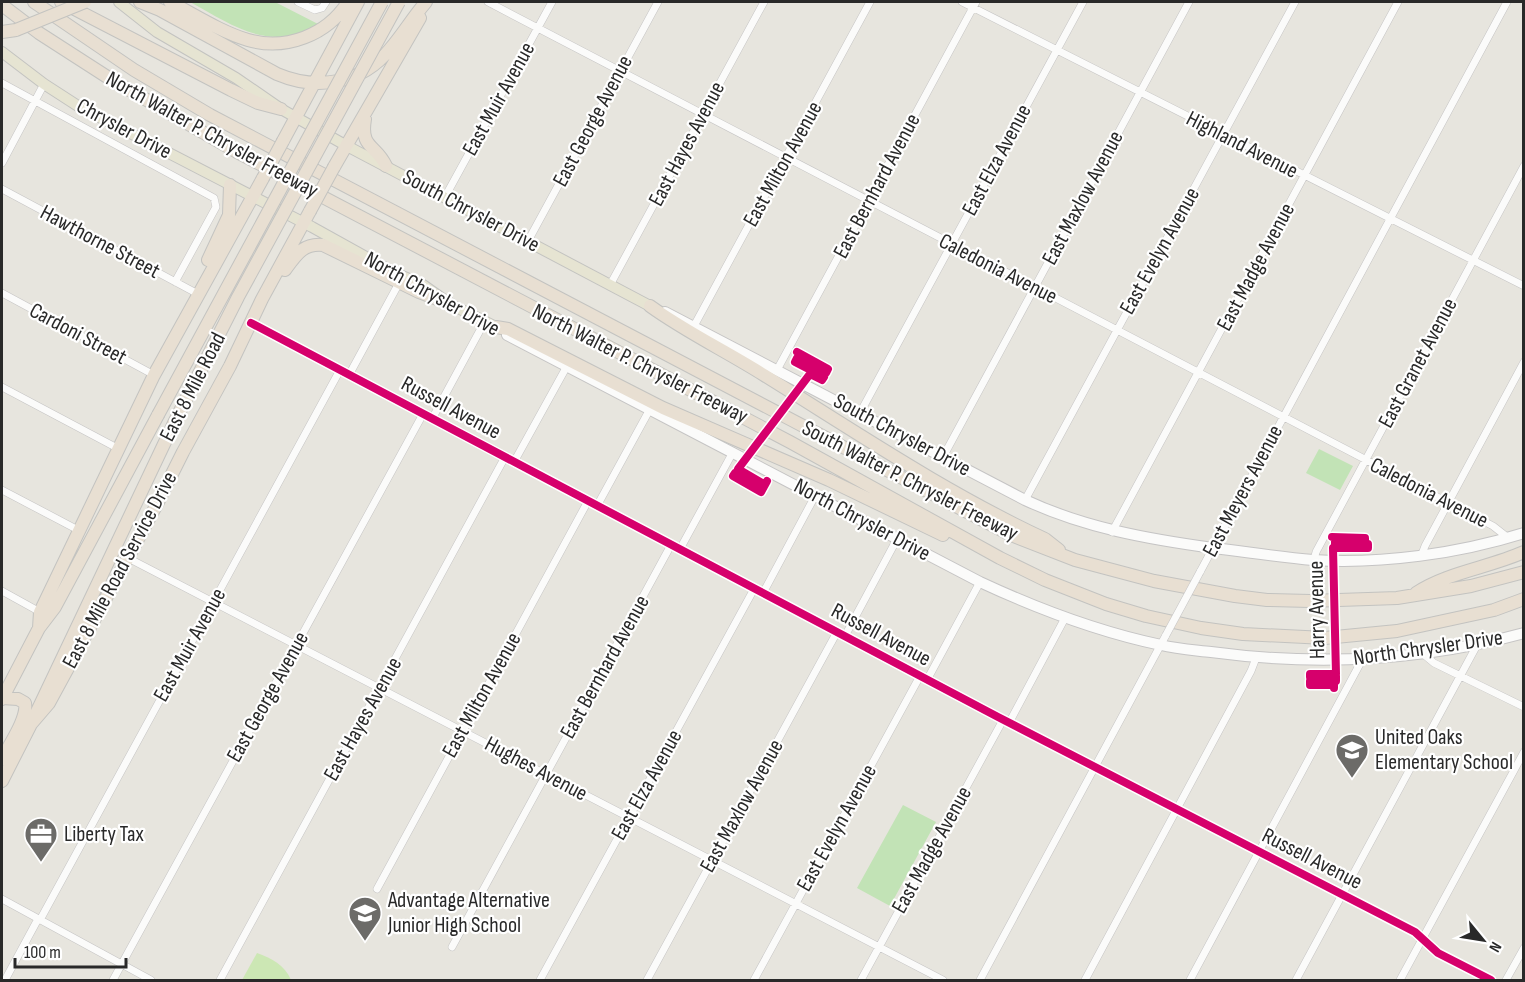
<svg xmlns="http://www.w3.org/2000/svg" width="1525" height="982" viewBox="0 0 1525 982" font-family="'Sofia Sans Condensed',sans-serif">
  <rect width="100%" height="100%" fill="#e7e5de"/>
  <path fill="#c2e3b6" d="M190 2H275L320 25C269 53 234 26 190 2Z
    M1319 449 1353 466 1340 490 1306 473Z
    M903 805 936 822 890 906 857 888Z"/>
  <path fill="#cce7b4" d="M257 953C271 958 285 965 291 980H242Z"/>
  <g fill="none" stroke-linecap="round" stroke-linejoin="round">
    <g stroke="#c5c4c4" stroke-width="8">
      <path id="street" d="M298 2 315 10 322 8 326 2
        M488 2 1493 526 1507 537
        M962 2 1524 286
        M2 83 214 198 216 207 175 282
        M2 163 44 84
        M2 189 198 294
        M445 197 552 2
        M528 241 658 2
        M610 285 764 2
        M2 293 154 375
        M251 323 998 717 1415 932 1438 953 1491 980
        M694 326 870 2
        M777 370 976 2
        M349 375 399 283 398 279
        M2 387 119 449
        M860 413 1083 2
        M432 419 485 321
        M943 457 1189 2
        M514 462 567 366
        M2 490 80 531
        M1025 500 1295 2
        M597 506 650 409
        M1112 532 1398 2
        M680 549 733 452
        M1422 554 1425 546 1524 362
        M128 558 943 980
        M1314 560 1316 552 1524 166
        M1200 572 1507 2
        M2 591 40 612
        M763 593 815 496
        M845 636 897 539
        M1422 653 1434 663 1524 707
        M927 680 980 582
        M1009 723 1065 618
        M377 889 588 501
        M2 899 151 980
        M40 920 340 370
        M452 947 671 545
        M5 980 38 919
        M113 980 423 414
        M220 980 505 457
        M540 980 754 589
        M647 980 837 632
        M754 980 920 676
        M861 980 1003 720
        M980 980 1166 635
        M1085 980 1251 671 1256 658
        M1190 980 1362 660
        M1296 980 1477 645
        M1400 980 1524 752
        M1506 980 1524 948"/>
    </g>
    <g stroke="#c5c4c4" stroke-width="12">
      <path id="secondary" d="M665 312 1025 500C1085 528 1148 539 1213 548 1247 552 1279 557 1313 560 1382 564 1457 554 1524 533
        M507 335 980 582C1038 609 1099 632 1161 645 1177 649 1194 650 1211 652 1316 666 1422 661 1524 633"/>
    </g>
    <g stroke="#c3c3c0" stroke-width="12">
      <path id="primary" d="M119 2 157 32 236 78 281 109 347 146 650 306
        M2 52 44 84 78 106 312 227 393 272 423 285 450 304 496 327"/>
    </g>
    <g stroke="#c3c3c0" stroke-width="14">
      <path id="highway" d="M34 2 134 70 210 115 1011 535 1075 560 1154 581 1235 596 1267 600 1310 601 1397 598 1471 586 1524 572
        M61 2 231 90 258 103 281 109
        M140 2 160 10 277 74C317 91 362 84 390 49 403 34 413 17 426 2
        M170 2C195 15 221 32 248 40 286 51 327 35 348 2
        M2 5 39 33 112 80 237 152 790 442 1000 558 1045 580 1106 604 1146 616 1201 628 1243 634 1325 638 1397 631 1494 610 1524 599
        M2 32 16 30
        M365 119C360 149 376 144 386 166
        M283 141 358 2
        M334 167 420 18
        M208 260 229 215 230 185
        M285 270C296 255 303 243 323 245L419 292 450 304
        M650 306C686 332 726 351 764 375 856 432 946 493 1045 539L1059 550
        M496 327 508 329 663 408 829 480 943 535
        M1416 593C1448 572 1488 568 1524 552
        M39 628 40 612 154 375 263 178
        M2 699 39 628 55 607 158 415
        M31 724 49 703 156 506 183 452 230 366 262 299 310 211
        M2 759C9 745 28 718 25 703L18 699 2 698
        M2 781 31 724 174 423"/>
    </g>
    <use href="#street" stroke="#fbfbfa" stroke-width="7"/>
    <use href="#secondary" stroke="#fbfbfa" stroke-width="10"/>
    <use href="#primary" stroke="#e6e4d2" stroke-width="10"/>
    <use href="#highway" stroke="#e8dfd2" stroke-width="12"/>
    <g stroke="#c5c4c4" stroke-width="8" stroke-linecap="butt">
      <path id="street-bridge" d="M1166 635 1200 572"/>
    </g>
    <g stroke="#c3c3c0" stroke-width="14" stroke-linecap="butt">
      <path id="highway-bridge" d="M16 30 85 2
        M263 178 283 141
        M310 211 334 167
        M158 415 382 2
        M174 423 238 297 399 2"/>
    </g>
    <use href="#street-bridge" stroke="#fbfbfa" stroke-width="7"/>
    <use href="#highway-bridge" stroke="#e8dfd2" stroke-width="12"/>
    <g stroke="#fff" stroke-width="11">
      <path id="cycleway" d="M251 323 998 717 1415 932 1438 953 1491 980
        M767 481 761 492 733 476 735 473 760 487 762 483 738 469 810 374 822 380 824 377 795 362 797 358 826 373 828 369 797 352
        M1332 537 1365 538V541H1335V545L1368 544V548H1333L1336 674H1310V677L1336 676V681H1310V685H1334V688"/>
    </g>
    <use href="#cycleway" stroke="#d6006c" stroke-width="8"/>
  </g>
  <defs>
    <g id="school-pin" transform="scale(1.725)"><path d="M0 17L-7.5 6A9.5 9.5 0 1 1 7.5 6Z" fill="#6c6b68" stroke="#fff"/><path d="M0-5L7-2L0 1L-7-2ZM-4 1L0 2.5L4 1V4Q0 6-4 4Z" fill="#fff"/></g>
    <g id="office-pin" transform="scale(1.725)"><path d="M0 17L-7.5 6A9.5 9.5 0 1 1 7.5 6Z" fill="#6c6b68" stroke="#fff"/><path d="M-6-3h4V-5.5h4V-3h4V5H-6ZM-1-4.5V-3h2v-1.5ZM-6 0V1H6V0Z" fill="#fff"/></g>
  </defs>
  <g fill-rule="evenodd">
    <use href="#school-pin" x="1352" y="750"/>
    <use href="#office-pin" x="41" y="834"/>
    <use href="#school-pin" x="365" y="913"/>
  </g>
  <g text-anchor="middle" dominant-baseline="central" stroke-width="4.5" stroke-linejoin="round" paint-order="stroke">
    <g font-size="22" fill="#292929" stroke="#fff">
      <text transform="translate(499 99) rotate(-61)">East Muir Avenue</text>
      <text transform="translate(593 121) rotate(-62)">East George Avenue</text>
      <text transform="translate(124 129) rotate(28)">Chrysler Drive</text>
      <text transform="translate(212 135) rotate(29)">North Walter P. Chrysler Freeway</text>
      <text transform="translate(687 144) rotate(-62)">East Hayes Avenue</text>
      <text transform="translate(1242 145) rotate(27)">Highland Avenue</text>
      <text transform="translate(997 160) rotate(-62)">East Elza Avenue</text>
      <text transform="translate(783 164) rotate(-61)">East Milton Avenue</text>
      <text transform="translate(877 186) rotate(-62)">East Bernhard Avenue</text>
      <text transform="translate(1083 198) rotate(-62)">East Maxlow Avenue</text>
      <text transform="translate(471 211) rotate(28)">South Chrysler Drive</text>
      <text transform="translate(100 242) rotate(28)">Hawthorne Street</text>
      <text transform="translate(1160 251) rotate(-61)">East Evelyn Avenue</text>
      <text transform="translate(1256 267) rotate(-62)">East Madge Avenue</text>
      <text transform="translate(998 269) rotate(27)">Caledonia Avenue</text>
      <text transform="translate(432 294) rotate(29)">North Chrysler Drive</text>
      <text transform="translate(78 334) rotate(28)">Cardoni Street</text>
      <text transform="translate(1418 363) rotate(-62)">East Granet Avenue</text>
      <text transform="translate(640 364) rotate(27)">North Walter P. Chrysler Freeway</text>
      <text transform="translate(193 387) rotate(-63)">East 8 Mile Road</text>
      <text transform="translate(451 408) rotate(28)">Russell Avenue</text>
      <text transform="translate(902 435) rotate(28)">South Chrysler Drive</text>
      <text transform="translate(910 481) rotate(27)">South Walter P. Chrysler Freeway</text>
      <text transform="translate(1243 491) rotate(-62)">East Meyers Avenue</text>
      <text transform="translate(1429 493) rotate(27)">Caledonia Avenue</text>
      <text transform="translate(862 520) rotate(28)">North Chrysler Drive</text>
      <text transform="translate(120 570) rotate(-62)">East 8 Mile Road Service Drive</text>
      <text transform="translate(1317 610) rotate(-91)">Harry Avenue</text>
      <text transform="translate(881 635) rotate(28)">Russell Avenue</text>
      <text transform="translate(190 645) rotate(-61)">East Muir Avenue</text>
      <text transform="translate(1428 648) rotate(-8)">North Chrysler Drive</text>
      <text transform="translate(605 667) rotate(-61)">East Bernhard Avenue</text>
      <text transform="translate(482 695) rotate(-61)">East Milton Avenue</text>
      <text transform="translate(268 697) rotate(-61)">East George Avenue</text>
      <text transform="translate(363 719) rotate(-61)">East Hayes Avenue</text>
      <text transform="translate(536 769) rotate(28)">Hughes Avenue</text>
      <text transform="translate(647 785) rotate(-61)">East Elza Avenue</text>
      <text transform="translate(742 806) rotate(-61)">East Maxlow Avenue</text>
      <text transform="translate(837 828) rotate(-61)">East Evelyn Avenue</text>
      <text transform="translate(932 850) rotate(-61)">East Madge Avenue</text>
      <text transform="translate(1312 859) rotate(27)">Russell Avenue</text>
    </g>
    <g font-size="22" fill="#292929" stroke="#fff" text-anchor="start">
      <text x="1375" y="737">United Oaks<tspan x="1375" dy="25">Elementary School</tspan></text>
      <text x="64" y="834">Liberty Tax</text>
      <text x="388" y="900">Advantage Alternative<tspan x="388" dy="25">Junior High School</tspan></text>
    </g>
  </g>
  <rect width="1525" height="982" fill="none" stroke="#292929" stroke-width="6"/>
  <g transform="translate(1483 940) rotate(120)" stroke="#ffffff" stroke-width="4.5" paint-order="stroke">
  <path d="M0-4.5L10 22L0 15L-10 22Z" fill="#292929"/>
  <text y="-9" font-size="16" font-weight="bold" text-anchor="middle" fill="#292929">N</text>
  </g>
  <path d="M15 958v9h111v-9" fill="none" stroke="#292929" stroke-width="3"/>
  <text x="24" y="958" font-size="18" fill="#292929" stroke="#ffffff" stroke-width="4.5" paint-order="stroke">100 m</text>
</svg>
